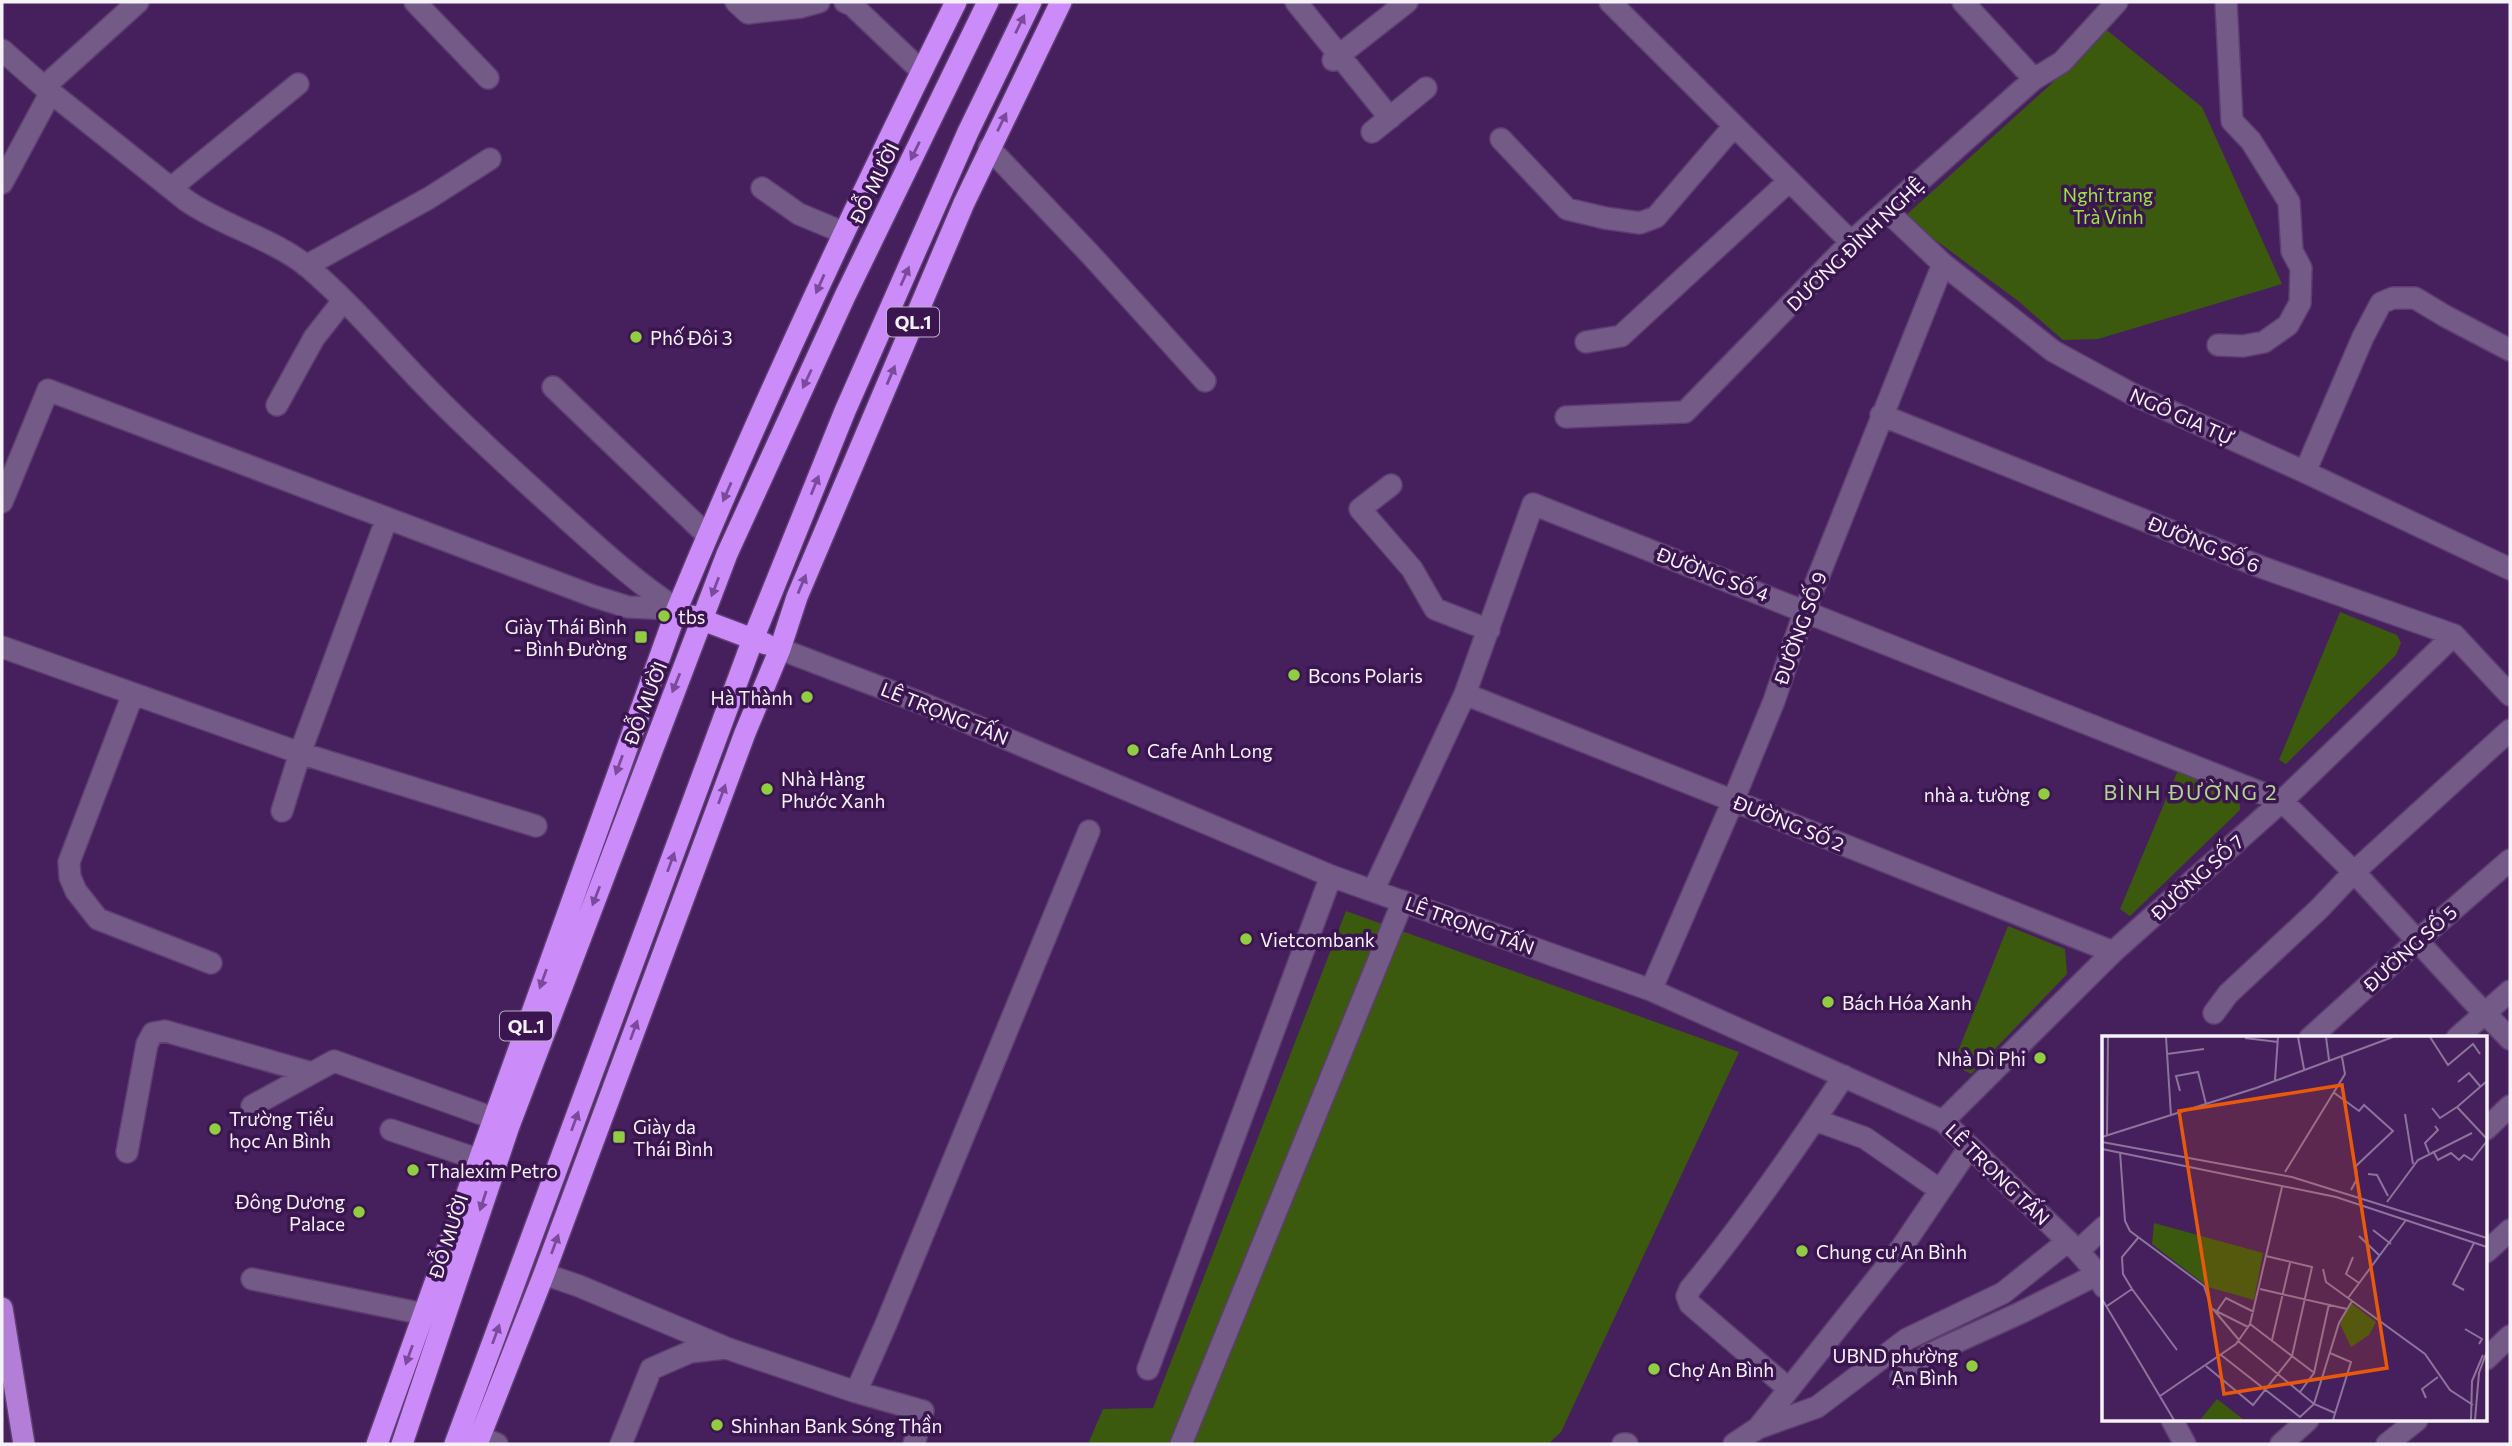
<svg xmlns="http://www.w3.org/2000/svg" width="2512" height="1446" viewBox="0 0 2512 1446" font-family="Commissioner,sans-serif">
  <rect width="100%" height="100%" fill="#45205c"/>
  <path fill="#3b5a0d" d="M2103 27 2202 107 2282 284 2098 339 2063 340 2017 300 1904 217 2050 85Z
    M2340 612 2397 635 2401 643 2396 655 2286 764 2279 760Z
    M2179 768 2239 793 2240 810 2130 916 2120 909Z
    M1346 911 1739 1052 1561 1432 1548 1444H1088L1103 1409 1153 1408Z
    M2008 926 2065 949 2067 974 1971 1074 1953 1064Z"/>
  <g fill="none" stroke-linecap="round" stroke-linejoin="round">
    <g stroke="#5e3d72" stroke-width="24">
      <path id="minor" d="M415 2 488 78
        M736 2 748 13 801 7 819 2
        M845 2 852 5 914 64 923 69
        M1296 2 1390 118
        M1610 2 1851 242
        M1963 2 2034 79
        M2 50 44 87 187 201C225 227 272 238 308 267 354 306 392 353 434 395 475 437 519 476 562 515 599 548 635 582 677 609
        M1333 60 1407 2
        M44 87 138 2
        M1372 132 1426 88
        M1501 139 1567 209 1605 218 1640 223 1656 217 1734 126
        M989 148 1090 254 1205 381
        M2 183 51 92
        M171 188 298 84
        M762 188 799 214 835 229 843 234
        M1887 211 1943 264 2053 351 2132 394 2305 472 2510 569
        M306 266 429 198 490 159
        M1586 342 1621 336 1789 181
        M2218 345 2243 346 2264 342 2288 325 2300 303 2301 268 2292 251 2289 202 2251 141 2232 121 2226 2
        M553 387 707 535
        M277 405 314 338 343 301
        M1881 415 2261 567 2454 635 2510 695
        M1566 417 1685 412 1851 242 2034 79 2062 62 2117 2
        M2305 472 2363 337 2381 303 2393 298H2415L2445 316 2510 350
        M1391 485 1360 509 1412 569 1435 609 1489 630
        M2 502 48 390 593 596 628 607 675 609
        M2 647 300 753 536 826
        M780 649 924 704 1331 876 1651 990 1943 1121 2078 1251 2098 1274 2104 1287
        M133 694 69 862 70 877 76 891 98 919 211 963
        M1465 694 2113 952
        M282 811 300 753 387 518
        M1373 891 1465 694 1533 504 2282 801 2354 872 2471 999 2510 1039
        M1651 990 1733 801 1774 701 1805 610 1943 264
        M2214 1013 2228 994 2319 909 2354 872 2510 730
        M2310 1038 2417 941 2510 860
        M2457 1038 2510 991
        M252 1106 334 1061 493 1118 509 1126
        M1815 1120 1865 1138 1940 1190
        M1943 1121 2113 952 2282 801 2454 635
        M2486 1129 2510 1106
        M391 1130 495 1165
        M127 1152 147 1044 153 1033 165 1031 312 1073
        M2078 1251 2104 1227
        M2486 1252 2510 1230
        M544 1274 579 1286 724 1347
        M252 1279 424 1314
        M2486 1359 2510 1336
        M1148 1369 1331 876
        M1901 1377 1930 1354 2022 1312 2098 1274
        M1789 1389 1690 1304 1687 1296 1690 1289C1746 1221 1795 1150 1844 1076
        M856 1392 886 1324 1089 831
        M2172 1420 2185 1444
        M1758 1428 1817 1407 1907 1339 2003 1293 2068 1241
        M479 1437 497 1444
        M621 1444 651 1369 690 1352 726 1348 856 1392 923 1411 914 1444
        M1181 1444 1403 901
        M1623 1444H1627
        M1734 1444 1758 1428 1902 1247 1969 1148
        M2281 1444 2308 1420
        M2387 1444 2417 1420"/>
    </g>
    <g stroke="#5e3d72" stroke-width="24">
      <path id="major" d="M2 1308 24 1444"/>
    </g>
    <g stroke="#5e3d72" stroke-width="24">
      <path id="highway" d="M692 616 766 644
        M377 1444 677 609C762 403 857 201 956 2
        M402 1444 509 1126 727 554 845 296 988 2
        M455 1444 753 639 845 411 968 132 1031 2
        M477 1444 544 1274 745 733 780 649 797 597 964 203 1061 2"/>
    </g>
    <use href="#minor" stroke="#745b87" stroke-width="21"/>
    <use href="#major" stroke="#b27ed8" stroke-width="21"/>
    <use href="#highway" stroke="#cb8bf8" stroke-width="21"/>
  </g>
  <defs><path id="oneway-solid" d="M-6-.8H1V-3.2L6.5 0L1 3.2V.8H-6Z" transform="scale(1.75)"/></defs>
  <g fill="#7b4a9c">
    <use href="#oneway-solid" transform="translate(1020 24) rotate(-64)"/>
    <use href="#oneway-solid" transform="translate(1002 122) rotate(-64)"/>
    <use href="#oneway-solid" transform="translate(915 151) rotate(116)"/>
    <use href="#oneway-solid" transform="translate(905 276) rotate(-66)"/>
    <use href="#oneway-solid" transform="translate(820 284) rotate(114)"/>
    <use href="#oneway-solid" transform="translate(891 375) rotate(-67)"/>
    <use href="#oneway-solid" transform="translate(807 379) rotate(115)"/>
    <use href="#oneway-solid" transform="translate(815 485) rotate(-68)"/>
    <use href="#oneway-solid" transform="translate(727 492) rotate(114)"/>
    <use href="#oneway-solid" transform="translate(802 584) rotate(-67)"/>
    <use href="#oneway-solid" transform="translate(715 587) rotate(111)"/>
    <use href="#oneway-solid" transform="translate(676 683) rotate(112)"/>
    <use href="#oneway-solid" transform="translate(619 765) rotate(110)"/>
    <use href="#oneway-solid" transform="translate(722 794) rotate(-70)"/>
    <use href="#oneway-solid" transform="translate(671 862) rotate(-70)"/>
    <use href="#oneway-solid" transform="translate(596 896) rotate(111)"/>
    <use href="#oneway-solid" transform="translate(543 979) rotate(110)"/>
    <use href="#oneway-solid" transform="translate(634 1030) rotate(-70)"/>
    <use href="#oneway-solid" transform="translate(575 1121) rotate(-70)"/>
    <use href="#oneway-solid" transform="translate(483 1201) rotate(108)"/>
    <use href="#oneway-solid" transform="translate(555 1244) rotate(-70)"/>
    <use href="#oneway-solid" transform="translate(496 1334) rotate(-70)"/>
    <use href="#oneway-solid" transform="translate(409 1355) rotate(110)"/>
  </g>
  <g fill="#91cd40" stroke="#3a1550" stroke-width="2.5">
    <circle cx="636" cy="337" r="7"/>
    <circle cx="664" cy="616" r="7"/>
    <rect x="634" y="630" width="14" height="14" rx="3.5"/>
    <circle cx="1294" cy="675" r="7"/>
    <circle cx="807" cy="697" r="7"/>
    <circle cx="1133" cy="750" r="7"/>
    <circle cx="767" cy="789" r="7"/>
    <circle cx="2044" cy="794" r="7"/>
    <circle cx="1246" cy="939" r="7"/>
    <circle cx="1828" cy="1002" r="7"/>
    <circle cx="2040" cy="1058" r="7"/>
    <circle cx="215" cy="1129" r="7"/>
    <rect x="612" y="1130" width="14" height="14" rx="3.5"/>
    <circle cx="413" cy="1170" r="7"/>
    <circle cx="359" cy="1212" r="7"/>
    <circle cx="1802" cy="1251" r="7"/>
    <circle cx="1972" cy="1366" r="7"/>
    <circle cx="1654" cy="1369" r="7"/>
    <circle cx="717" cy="1425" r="7"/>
  </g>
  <g text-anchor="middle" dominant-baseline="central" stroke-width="7" stroke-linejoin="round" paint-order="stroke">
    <g fill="#3a1550" stroke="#beb0c7" stroke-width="2">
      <rect x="887" y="307.5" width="52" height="29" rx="5"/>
      <rect x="500" y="1011.5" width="52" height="29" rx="5"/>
    </g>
    <g font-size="18" font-weight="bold" fill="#f6f2fa">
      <text x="913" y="322">QL.1</text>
      <text x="526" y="1026">QL.1</text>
    </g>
    <g font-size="19" fill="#f6f2fa" stroke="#3a1550">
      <text transform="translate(874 183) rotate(-64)">ĐỖ MƯỜI</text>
      <text transform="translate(1855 244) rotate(-44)">DƯƠNG ĐÌNH NGHỆ</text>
      <text transform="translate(2182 416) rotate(24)">NGÔ GIA TỰ</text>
      <text transform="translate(2204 544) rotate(22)">ĐƯỜNG SỐ 6</text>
      <text transform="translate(1713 574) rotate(21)">ĐƯỜNG SỐ 4</text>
      <text transform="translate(1800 628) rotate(-70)">ĐƯỜNG SỐ 9</text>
      <text transform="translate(645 703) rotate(-69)">ĐỖ MƯỜI</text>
      <text transform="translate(945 713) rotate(22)">LÊ TRỌNG TẤN</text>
      <text transform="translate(1789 823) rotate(22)">ĐƯỜNG SỐ 2</text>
      <text transform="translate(2197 877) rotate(-42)">ĐƯỜNG SỐ 7</text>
      <text transform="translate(1470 925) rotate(20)">LÊ TRỌNG TẤN</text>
      <text transform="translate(2410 948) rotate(-42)">ĐƯỜNG SỐ 5</text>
      <text transform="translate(1998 1174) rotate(44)">LÊ TRỌNG TẤN</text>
      <text transform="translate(448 1236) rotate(-72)">ĐỖ MƯỜI</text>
    </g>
    <g font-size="19" fill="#9fe246" stroke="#3a1550">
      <text x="2108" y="194">Nghĩ trang<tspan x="2108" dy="22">Trà Vinh</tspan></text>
    </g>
    <g font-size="19" fill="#f6f2fa" stroke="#3a1550" text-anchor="start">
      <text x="650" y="337">Phố Đôi 3</text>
      <text x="678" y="616">tbs</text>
      <text x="627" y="626" text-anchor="end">Giày Thái Bình<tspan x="627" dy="22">- Bình Đường</tspan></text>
      <text x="1308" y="675">Bcons Polaris</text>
      <text x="793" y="697" text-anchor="end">Hà Thành</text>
      <text x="1147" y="750">Cafe Anh Long</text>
      <text x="781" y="778">Nhà Hàng<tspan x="781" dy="22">Phước Xanh</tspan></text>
      <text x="2030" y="794" text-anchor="end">nhà a. tường</text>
      <text x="1260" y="939">Vietcombank</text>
      <text x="1842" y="1002">Bách Hóa Xanh</text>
      <text x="2026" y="1058" text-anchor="end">Nhà Dì Phi</text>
      <text x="229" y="1118">Trường Tiểu<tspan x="229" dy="22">học An Bình</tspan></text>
      <text x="633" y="1126">Giày da<tspan x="633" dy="22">Thái Bình</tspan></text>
      <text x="427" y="1170">Thalexim Petro</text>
      <text x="345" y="1201" text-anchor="end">Đông Dương<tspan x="345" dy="22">Palace</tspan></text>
      <text x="1816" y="1251">Chung cư An Bình</text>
      <text x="1958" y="1355" text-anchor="end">UBND phường<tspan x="1958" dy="22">An Bình</tspan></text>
      <text x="1668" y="1369">Chợ An Bình</text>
      <text x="731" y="1425">Shinhan Bank Sóng Thần</text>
    </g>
    <g font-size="21" letter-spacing="2" fill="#b2d48f" stroke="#3a1550">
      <text x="2191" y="791">BÌNH ĐƯỜNG 2</text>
    </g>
  </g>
  <g transform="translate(2102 1036)">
    <rect width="385" height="385" fill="#45205c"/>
    <path d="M52 187 161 217 152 264 106 251 50 208ZM249 267 274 286 267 299 249 311 238 288ZM115 363 142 384H98Z" fill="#3b5a0d"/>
    <path fill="none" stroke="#8c749b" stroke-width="2" d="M64 1 69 80M196 1 202 33M224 1 227 24M328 1 346 29 371 8 378 18M143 2 176 6M65 18 102 13M173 44 176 1M385 45 355 71 385 103M356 46 367 37 378 50M78 55 74 40 96 36 104 68M231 56 257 75 262 69 291 95 254 130 255 143 249 154M330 72 338 82 355 71M303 78 311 128M5 99 6 1M0 101 154 52 291 1M0 106 190 141 385 202M0 113 234 161 385 211M331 115 336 124 349 117 357 124 362 119 370 124 385 105M18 116 23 185 28 195 102 250 110 273 146 291M327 117 323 107 336 94 333 90M183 136 243 38 240 21M266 138 275 139 286 160M285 166 316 124 370 97M271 194 289 208M257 200 278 220M251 221 244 238 257 247M221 233 224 246 323 318 348 354 371 369M30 253 21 238 20 221 36 202M158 253 245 273M362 254 351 248 372 207M246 262 304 184M0 263 72 384M5 270 30 253 75 314M111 273 137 304M115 275 124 262 152 276M148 288 211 336M363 293 380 303 377 308M170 304 188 227M136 305 212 368 233 377M228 317 249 326 231 384M119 319 198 381 212 368 237 287 250 265M104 330 151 369 190 320 210 231 164 220M198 356 212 337 227 268M58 360 134 308 148 288 180 151M324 362 320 353 336 341M369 384 370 345 381 319M373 384 377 337 385 315"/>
    <path fill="#e8590c" fill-opacity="0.15" stroke="#e8590c" stroke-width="3.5" d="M240 49 285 332 122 358 77 75Z"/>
    <rect width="385" height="385" fill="none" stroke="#f6f2fa" stroke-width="3.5"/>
  </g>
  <rect width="2512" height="1446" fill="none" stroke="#f6f2fa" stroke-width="7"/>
</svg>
